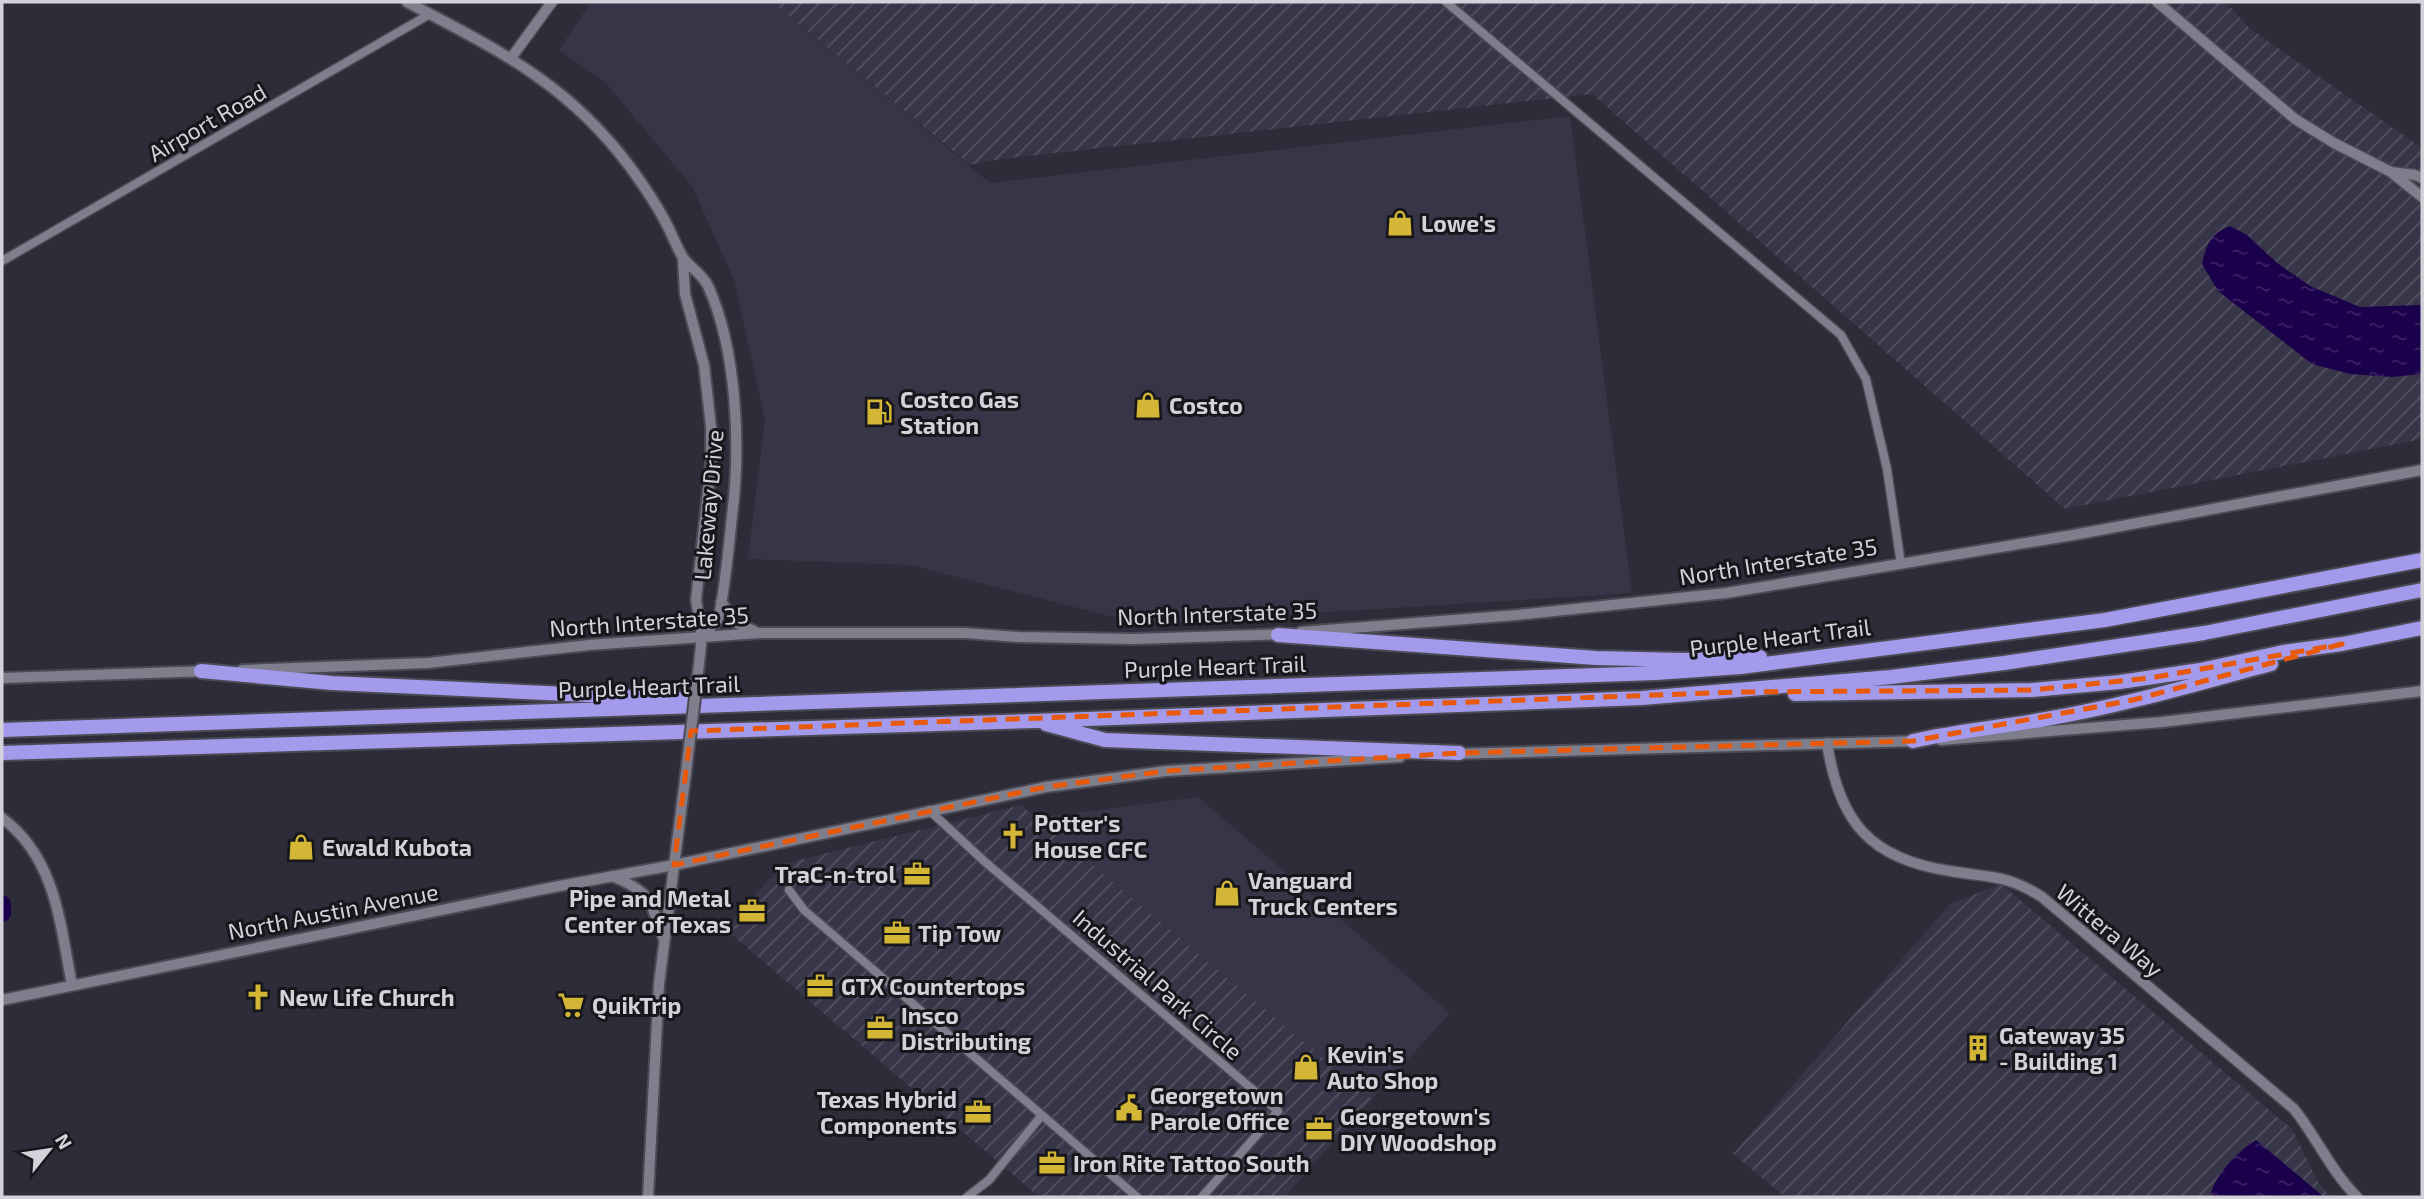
<svg xmlns="http://www.w3.org/2000/svg" width="2424" height="1199" viewBox="0 0 2424 1199" font-family="'Exo 2',sans-serif">
  <defs>
    <pattern id="industrial-furrows" width="10" height="10" patternUnits="userSpaceOnUse" patternTransform="scale(1.75)"><rect width="10" height="10" fill="#373648"/><path d="M-1 1l2-2M0 10L10 0M9 11l2-2" fill="none" stroke="#535262"/></pattern>
    <pattern id="water-ripples" width="26" height="14" patternUnits="userSpaceOnUse" patternTransform="scale(1.75)"><rect width="26" height="14" fill="#1b004b"/><path d="M2 4q2-2 4 0t4 0M15 11q2-2 4 0t4 0" fill="none" stroke="#3b2464"/></pattern>
  </defs>
  <rect width="100%" height="100%" fill="#2d2d39"/>
  <path fill="#373648" d="M591 2H772L990 183 1570 116 1632 593 1140 624 911 565 748 559 765 419 734 280 692 186 606 83 559 50Z
    M1198 797 1450 1013 1372 1099 1036 818Z"/>
  <path fill="url(#industrial-furrows)" d="M772 2H2226L2249 28 2422 148V439L2065 509 1592 94 1001 159 970 165Z
    M1021 805 1372 1099 1284 1197H1039L725 929 783 864Z
    M2001 884 2292 1129 2319 1184 2331 1197H1785L1733 1154 1950 904Z"/>
  <path fill="url(#water-ripples)" d="M2230 226 2247 235 2277 263 2310 286 2360 307 2422 305V374L2392 377 2350 374 2312 364 2218 291 2202 264C2206 245 2211 233 2230 226Z
    M2256 1140 2324 1197H2214L2211 1193C2217 1173 2238 1151 2256 1140Z"/>
  <g fill="none" stroke-linecap="round" stroke-linejoin="round">
    <path stroke="#1b004b" stroke-width="18" d="M2 904V913"/>
    <g stroke="#4b4a54" stroke-width="11">
      <path id="minor" d="M1446 2 1841 335 1866 379 1887 469 1901 564
        M2 261 430 14
        M929 810 984 861 1278 1111 1202 1197
        M789 890 804 910 1137 1197
        M967 1197 989 1180 1042 1115"/>
    </g>
    <g stroke="#4b4a54" stroke-width="13">
      <path id="tertiary" d="M2157 2 2295 119 2334 143 2391 172 2422 197
        M511 58 552 2
        M2391 172 2415 175 2422 178
        M1827 743C1839 822 1870 859 1950 871 1990 878 2006 874 2042 897L2294 1109C2317 1138 2331 1171 2357 1197"/>
    </g>
    <g stroke="#4b4a54" stroke-width="14">
      <path id="secondary" d="M407 2C496 49 568 83 630 167 644 186 657 205 667 225 673 236 677 249 684 259 691 268 703 275 708 286 737 350 741 447 732 516 730 534 723 610 717 621 713 626 707 631 702 636
        M683 258 685 294 704 365 711 427V464L696 600 702 636 699 664
        M721 602 737 623 754 631
        M1301 632 1517 615 1726 593 2073 535 2422 470
        M242 670 428 663 589 645 759 633H964L1019 637 1134 639 1285 634
        M2 678 209 671
        M1941 740 2162 722 2422 691
        M1451 754 1918 741
        M2 818C56 858 60 924 72 985
        M612 876C652 893 649 899 663 937
        M2 1000 554 887 674 865 1046 787 1166 771 1400 757
        M648 1197 659 984 686 772"/>
    </g>
    <g stroke="#4b4a54" stroke-width="18">
      <path id="motorway" d="M1278 635 1596 658 1683 660 1760 657
        M201 671 332 683 695 700
        M1795 694 2032 690 2120 682 2200 670 2283 652 2342 644 2422 628
        M1046 724 1105 740 1459 753
        M2 730 1656 673 1741 667 2105 620 2422 560
        M1913 741C1957 731 2001 727 2046 719 2122 706 2196 684 2271 664
        M2 753 1034 721 1642 698 1891 677 2004 663 2204 633 2422 590"/>
    </g>
    <use href="#minor" stroke="#7f7e8d" stroke-width="8"/>
    <use href="#tertiary" stroke="#7f7e8d" stroke-width="10"/>
    <use href="#secondary" stroke="#7f7e8d" stroke-width="10"/>
    <use href="#motorway" stroke="#a39aec" stroke-width="14"/>
    <g stroke="#4b4a54" stroke-width="14" stroke-linecap="butt">
      <path id="secondary-bridge" d="M686 772 699 664"/>
    </g>
    <use href="#secondary-bridge" stroke="#7f7e8d" stroke-width="10"/>
  </g>
  <path fill="none" stroke="#e8590c" stroke-width="5" stroke-dasharray="14 9" stroke-linejoin="round" d="M2342 644 2133 700 1913 741 1459 753 1166 771 1046 787 674 865 691 731 1738 692 2032 690 2150 678Z"/>
  <defs>
    <g id="shop-bare" transform="scale(2.1)"><path d="M-5-2.5h2.3a2.7 3.5 0 0 1 5.4 0H5L5.5 6h-11ZM-1.5-2.5h3a1.5 2.3 0 0 0-3 0Z" fill="#d3b635" stroke="#16161b" stroke-width="2.5" paint-order="stroke"/></g>
    <g id="fuel-bare" transform="scale(2.1)"><path d="M-5.5-6h7V0h2V4h1.3V-2.5L3-4.5l.8-.8L6-3V5H2.5V1h-1V6h-7ZM-4.2-4.7v3.2H.2V-4.7Z" fill="#d3b635" stroke="#16161b" stroke-width="2.5" paint-order="stroke"/></g>
    <g id="church-bare" transform="scale(2.1)"><path d="M-1.2-6h2.4v3.5h3.3v2.4h-3.3V6h-2.4V-.1h-3.3v-2.4h3.3Z" fill="#d3b635" stroke="#16161b" stroke-width="2.5" paint-order="stroke"/></g>
    <g id="office-bare" transform="scale(2.1)"><path d="M-6-3h4V-5.5h4V-3h4V5H-6ZM-1-4.5V-3h2v-1.5ZM-6 0V1H6V0Z" fill="#d3b635" stroke="#16161b" stroke-width="2.5" paint-order="stroke"/></g>
    <g id="supermarket-bare" transform="scale(2.1)"><path d="M-6-5.5h2.5l.6 2H6L4.5 2H-2.5L-4.4-4H-6ZM-1.5 3.2a1.3 1.3 0 1 0 .1 0ZM3 3.2a1.3 1.3 0 1 0 .1 0Z" fill="#d3b635" stroke="#16161b" stroke-width="2.5" paint-order="stroke"/></g>
    <g id="building-bare" transform="scale(2.1)"><path d="M-4-6H4V6H1V3H-1V6H-4ZM-2.5-4.3h1.7v1.8h-1.7ZM.8-4.3h1.7v1.8H.8ZM-2.5-1h1.7V.8h-1.7ZM.8-1h1.7V.8H.8Z" fill="#d3b635" stroke="#16161b" stroke-width="2.5" paint-order="stroke"/></g>
    <g id="civic-bare" transform="scale(2.1)"><path d="M-.6-6.5H3V-4.5H.6V-3L4-1V1h2V6H-6V1h2V-1L-.6-3ZM-1.2 2.5V6h2.4V2.5Z" fill="#d3b635" stroke="#16161b" stroke-width="2.5" paint-order="stroke"/></g>
  </defs>
  <g fill-rule="evenodd">
    <use href="#shop-bare" x="1400" y="223"/>
    <use href="#shop-bare" x="1148" y="405"/>
    <use href="#fuel-bare" x="879" y="412"/>
    <use href="#church-bare" x="1013" y="836"/>
    <use href="#shop-bare" x="301" y="847"/>
    <use href="#office-bare" x="917" y="874"/>
    <use href="#shop-bare" x="1227" y="893"/>
    <use href="#office-bare" x="752" y="911"/>
    <use href="#office-bare" x="897" y="933"/>
    <use href="#office-bare" x="820" y="986"/>
    <use href="#church-bare" x="258" y="997"/>
    <use href="#supermarket-bare" x="571" y="1005"/>
    <use href="#office-bare" x="880" y="1028"/>
    <use href="#building-bare" x="1978" y="1048"/>
    <use href="#shop-bare" x="1306" y="1067"/>
    <use href="#civic-bare" x="1129" y="1108"/>
    <use href="#office-bare" x="978" y="1112"/>
    <use href="#office-bare" x="1319" y="1129"/>
    <use href="#office-bare" x="1052" y="1163"/>
  </g>
  <g text-anchor="middle" dominant-baseline="central" stroke-width="6" stroke-linejoin="round" paint-order="stroke">
    <g font-size="23" fill="#d3d2db" stroke="#16161b">
      <text transform="translate(207 122) rotate(-30)">Airport Road</text>
      <text transform="translate(708 505) rotate(-85)">Lakeway Drive</text>
      <text transform="translate(1778 561) rotate(-9)">North Interstate 35</text>
      <text transform="translate(1217 613) rotate(-2)">North Interstate 35</text>
      <text transform="translate(649 621) rotate(-4)">North Interstate 35</text>
      <text transform="translate(1780 637) rotate(-7)">Purple Heart Trail</text>
      <text transform="translate(1215 666) rotate(-2)">Purple Heart Trail</text>
      <text transform="translate(649 686) rotate(-2)">Purple Heart Trail</text>
      <text transform="translate(333 911) rotate(-11)">North Austin Avenue</text>
      <text transform="translate(2110 930) rotate(40)">Wittera Way</text>
      <text transform="translate(1158 984) rotate(41)">Industrial Park Circle</text>
    </g>
    <g font-size="23" font-weight="bold" fill="#d3d2db" stroke="#16161b" text-anchor="start">
      <text x="1421" y="223">Lowe's</text>
      <text x="900" y="399">Costco Gas<tspan x="900" dy="26">Station</tspan></text>
      <text x="1169" y="405">Costco</text>
      <text x="1034" y="823">Potter's<tspan x="1034" dy="26">House CFC</tspan></text>
      <text x="322" y="847">Ewald Kubota</text>
      <text x="896" y="874" text-anchor="end">TraC-n-trol</text>
      <text x="1248" y="880">Vanguard<tspan x="1248" dy="26">Truck Centers</tspan></text>
      <text x="731" y="898" text-anchor="end">Pipe and Metal<tspan x="731" dy="26">Center of Texas</tspan></text>
      <text x="918" y="933">Tip Tow</text>
      <text x="841" y="986">GTX Countertops</text>
      <text x="279" y="997">New Life Church</text>
      <text x="592" y="1005">QuikTrip</text>
      <text x="901" y="1015">Insco<tspan x="901" dy="26">Distributing</tspan></text>
      <text x="1999" y="1035">Gateway 35<tspan x="1999" dy="26">- Building 1</tspan></text>
      <text x="1327" y="1054">Kevin's<tspan x="1327" dy="26">Auto Shop</tspan></text>
      <text x="1150" y="1095">Georgetown<tspan x="1150" dy="26">Parole Office</tspan></text>
      <text x="957" y="1099" text-anchor="end">Texas Hybrid<tspan x="957" dy="26">Components</tspan></text>
      <text x="1340" y="1116">Georgetown's<tspan x="1340" dy="26">DIY Woodshop</tspan></text>
      <text x="1073" y="1163">Iron Rite Tattoo South</text>
    </g>
  </g>
  <rect width="2424" height="1199" fill="none" stroke="#d3d2db" stroke-width="7"/>
  <g transform="translate(49 1150) rotate(60)" stroke="#16161b" stroke-width="5" paint-order="stroke">
  <path d="M0-5L12 26L0 18L-12 26Z" fill="#d3d2db"/>
  <text y="-10" font-size="19" font-weight="bold" text-anchor="middle" fill="#d3d2db">N</text>
  </g>
</svg>
